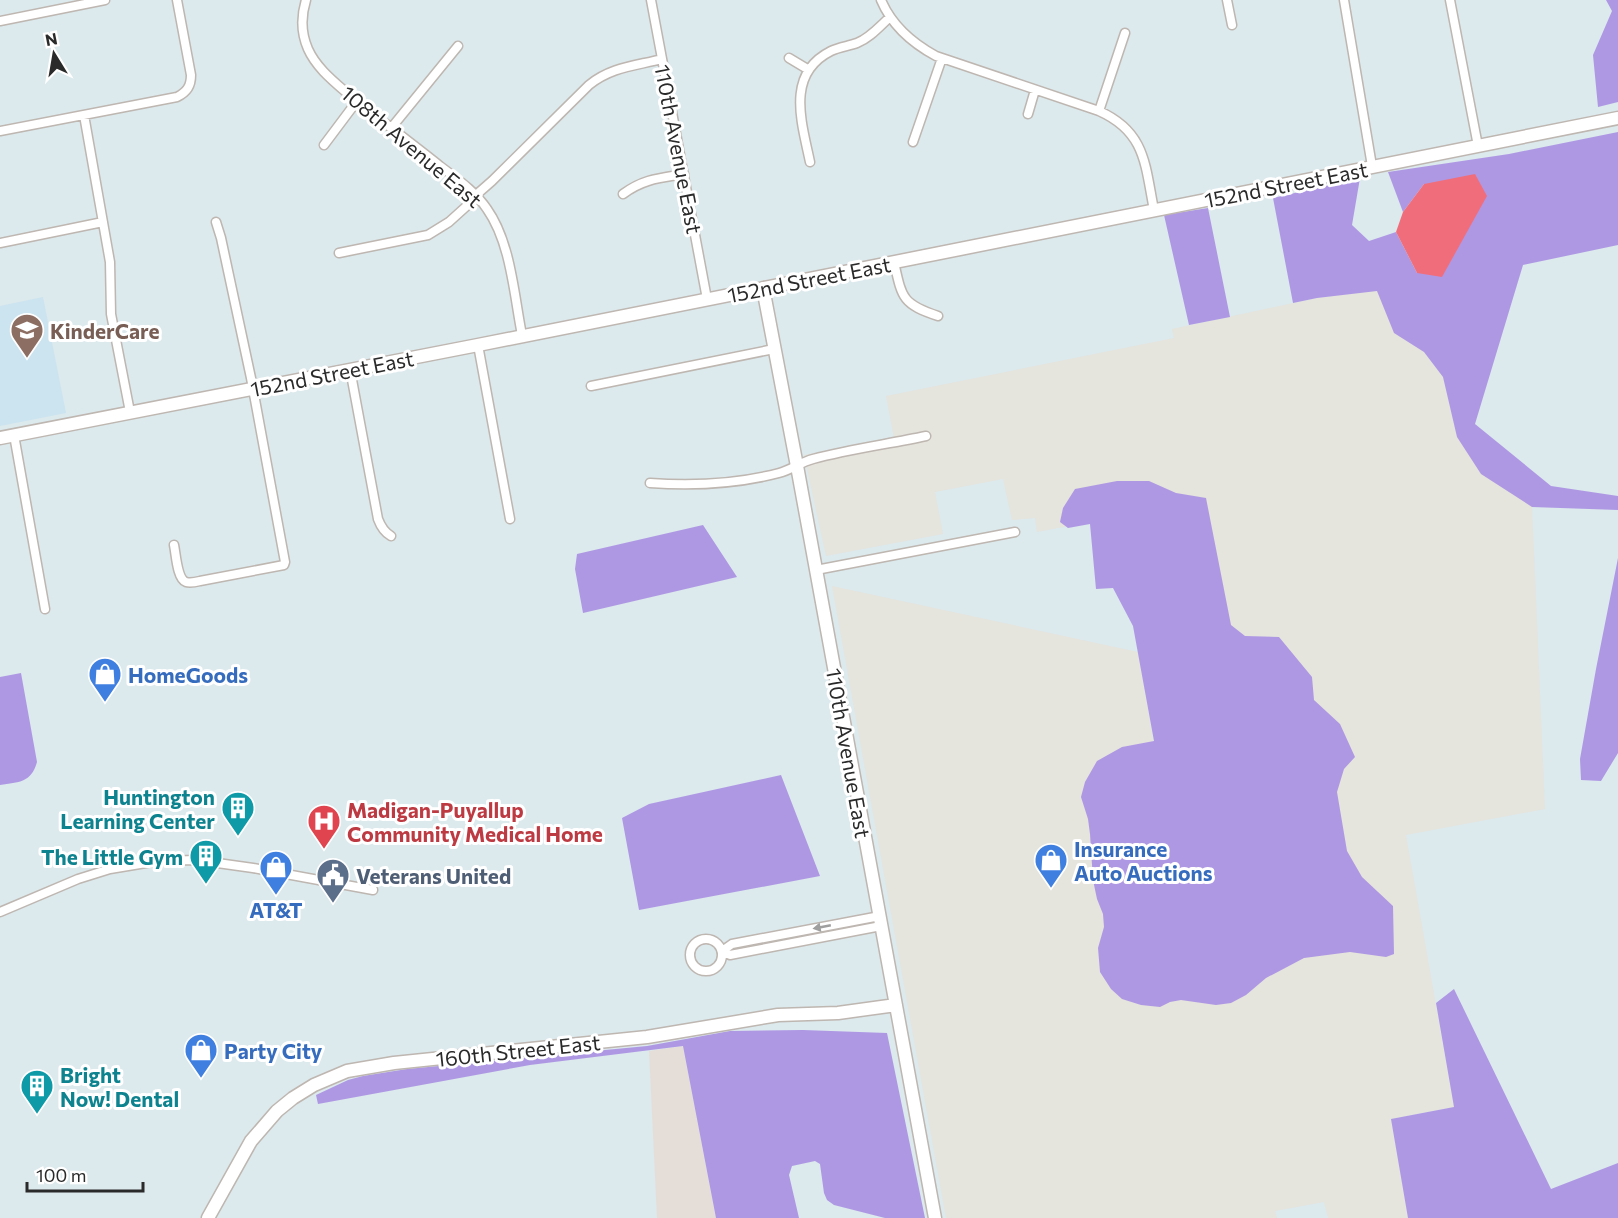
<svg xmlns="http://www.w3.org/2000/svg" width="1618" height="1218" viewBox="0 0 1618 1218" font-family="Commissioner,sans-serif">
  <rect width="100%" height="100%" fill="#dce9ed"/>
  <path fill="#e5e4dd" d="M1377 290 1443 377 1457 437 1532 507 1545 809 1406 835 1454 1107 1391 1119 1408 1218H1328L1324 1202 1275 1211 1277 1218H946L832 586 1138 652 1189 943 1347 915 1112 518 1037 532 1035 518 1012 520 1003 479 935 492 943 534 826 556 804 455 894 438 886 396 1174 338 1172 329 1317 298Z"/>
  <path fill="#cbe4ef" d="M43 297 66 413 0 426V306Z"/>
  <path fill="#e5ded8" d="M683 1046 716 1218H657L649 1051Z"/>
  <path fill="#ae98e4" d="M1606 0H1618V102L1598 107 1593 55 1612 11Z
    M1618 132V245L1523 265 1475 424 1551 486 1618 496V510L1532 507 1481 474 1457 437 1443 377 1424 352 1394 333 1377 291 1317 298 1293 303 1273 198 1360 178 1352 225 1369 241 1396 232 1417 273 1424 184 1403 212 1388 172 1509 154Z
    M1208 208 1230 317 1189 325 1164 215Z
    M1117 481H1149L1176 493 1206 498 1231 625 1245 636 1279 637 1312 677 1314 700 1340 724 1355 757 1344 769 1337 792 1347 851 1362 877 1393 906 1394 954 1386 957 1350 952 1304 958 1266 978 1246 995 1231 1003 1216 1005 1181 1000 1170 1002 1160 1007 1141 1005 1122 999 1111 989 1100 972 1098 948 1104 927 1103 914 1097 899 1093 880 1090 834 1088 819 1081 797 1085 782 1097 761 1122 747 1154 741 1133 626 1113 588 1096 589 1090 524 1068 528 1060 522 1063 508 1075 489Z
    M703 525 737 577 583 613 575 569 577 554Z
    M1618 558V753L1601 781 1581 780 1580 759 1596 669Z
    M21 673 37 762C31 783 19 782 0 785V677Z
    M781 775 820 876 639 910 622 818 649 804Z
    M1454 989 1551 1189 1618 1163V1218H1408L1391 1119 1454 1107 1436 1003Z
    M803 1030 887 1033 925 1218H885L834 1205 827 1200 824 1193 820 1164 815 1161 792 1166 789 1175 799 1218H716L683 1046 530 1065 318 1104 316 1095 348 1080 363 1076 407 1069 647 1046 730 1031Z"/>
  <path fill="#f06e7c" d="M1475 174 1487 196 1442 277 1417 273 1396 232 1403 212 1424 184Z"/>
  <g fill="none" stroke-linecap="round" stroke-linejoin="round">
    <g stroke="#beb6b0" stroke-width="11">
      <path id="street" d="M306 0C301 16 301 33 308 49 316 67 332 80 347 93 377 118 409 141 440 166 457 179 475 191 487 209 511 243 514 295 522 335
        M651 0 707 299
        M881 0C892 26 912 43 936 56L1099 111C1146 132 1145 165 1154 210
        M1227 0 1232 25
        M1344 0 1372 166
        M1450 0 1478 146
        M0 21 105 0
        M789 58 809 70
        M1099 111 1125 33
        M1028 114 1035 90
        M84 115 110 262 111 314 130 412
        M392 127 458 46
        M0 131 177 97C187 92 191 86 191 75L177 0
        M913 142 942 58
        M324 145 357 101
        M810 162C802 123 785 74 831 51 839 47 849 46 857 43 870 38 880 26 890 17
        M623 194C643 179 660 178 684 174
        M0 243 103 222
        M339 253 428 235 449 222 470 203 476 195 492 181 589 85C611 67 635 66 662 59
        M894 262C902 298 902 304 938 316
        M478 345 510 519
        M350 369 378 519C381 527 384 532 391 536
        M591 386 774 349
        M14 435 45 609
        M650 483C693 486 737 484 779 473 791 470 801 462 813 459 850 449 889 444 926 436
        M174 545C176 554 177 579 186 582 189 583 196 582 200 581L284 565 285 562 251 378 221 238 216 222
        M816 570 1015 532
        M0 912 78 879 110 869 158 861 196 860 253 868 373 890
        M880 916 732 944 722 951 730 955 881 926
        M690 955a16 16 0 1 1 32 0a16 16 0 1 1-32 0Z"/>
    </g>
    <g stroke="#beb6b0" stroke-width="15">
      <path id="secondary" d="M763 288 797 466 935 1218
        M0 438 478 345 1618 118
        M208 1218 251 1141 277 1111 293 1098 314 1085 347 1071 394 1063 647 1037 778 1015 838 1013 896 1005"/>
    </g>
    <use href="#street" stroke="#fff" stroke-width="8"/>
    <use href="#secondary" stroke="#fff" stroke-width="12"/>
  </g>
  <defs><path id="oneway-solid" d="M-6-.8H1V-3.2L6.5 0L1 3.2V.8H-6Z" transform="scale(1.5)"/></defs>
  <use fill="#9f9f9f" href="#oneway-solid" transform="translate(822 927) rotate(169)"/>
  <defs>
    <g id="school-pin" transform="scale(1.725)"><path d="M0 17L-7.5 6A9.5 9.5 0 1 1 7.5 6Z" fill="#8d6e63" stroke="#fff"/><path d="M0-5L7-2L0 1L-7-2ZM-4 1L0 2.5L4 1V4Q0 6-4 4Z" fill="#fff"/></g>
    <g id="shop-pin" transform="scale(1.725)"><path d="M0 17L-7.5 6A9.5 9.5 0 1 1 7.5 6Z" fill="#3f7fe0" stroke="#fff"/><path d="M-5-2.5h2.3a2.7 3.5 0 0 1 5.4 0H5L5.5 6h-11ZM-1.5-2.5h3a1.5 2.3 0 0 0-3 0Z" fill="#fff"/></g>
    <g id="building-pin" transform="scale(1.725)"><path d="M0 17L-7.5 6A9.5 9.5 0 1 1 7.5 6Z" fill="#0f9aa8" stroke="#fff"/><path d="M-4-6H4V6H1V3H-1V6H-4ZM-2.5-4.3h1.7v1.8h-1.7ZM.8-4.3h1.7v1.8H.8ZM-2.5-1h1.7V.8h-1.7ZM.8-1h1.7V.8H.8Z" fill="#fff"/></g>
    <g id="hospital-pin" transform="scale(1.725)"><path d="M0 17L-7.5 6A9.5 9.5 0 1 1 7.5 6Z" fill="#e0444e" stroke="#fff"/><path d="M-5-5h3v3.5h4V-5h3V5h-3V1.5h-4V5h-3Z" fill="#fff"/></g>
    <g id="civic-pin" transform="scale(1.725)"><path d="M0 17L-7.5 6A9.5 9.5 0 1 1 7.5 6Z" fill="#5c6f8a" stroke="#fff"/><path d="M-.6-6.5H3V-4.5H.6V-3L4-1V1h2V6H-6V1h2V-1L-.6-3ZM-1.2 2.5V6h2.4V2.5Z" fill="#fff"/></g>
  </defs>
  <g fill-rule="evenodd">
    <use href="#school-pin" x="27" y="330"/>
    <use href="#shop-pin" x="105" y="674"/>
    <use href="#building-pin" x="238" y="808"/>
    <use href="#hospital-pin" x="324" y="821"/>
    <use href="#building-pin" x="206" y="856"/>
    <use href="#shop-pin" x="1051" y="860"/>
    <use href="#shop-pin" x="276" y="867"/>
    <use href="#civic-pin" x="333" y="875"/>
    <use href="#shop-pin" x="201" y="1050"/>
    <use href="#building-pin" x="37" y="1086"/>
  </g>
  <g text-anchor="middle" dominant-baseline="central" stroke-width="6" stroke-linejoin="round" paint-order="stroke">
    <g font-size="21" fill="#2a2a2a" stroke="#fff">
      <text transform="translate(412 146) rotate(40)">108th Avenue East</text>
      <text transform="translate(679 149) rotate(79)">110th Avenue East</text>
      <text transform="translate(1286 184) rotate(-11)">152nd Street East</text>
      <text transform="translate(809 279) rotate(-11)">152nd Street East</text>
      <text transform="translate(332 373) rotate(-11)">152nd Street East</text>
      <text transform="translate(849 753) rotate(80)">110th Avenue East</text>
      <text transform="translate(518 1050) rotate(-6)">160th Street East</text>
    </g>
    <g font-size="21" font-weight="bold" fill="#785e54" stroke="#fff" text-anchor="start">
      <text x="50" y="330">KinderCare</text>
    </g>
    <g font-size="21" font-weight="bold" fill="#366cbe" stroke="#fff" text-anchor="start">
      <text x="128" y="674">HomeGoods</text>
      <text x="1074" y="848">Insurance<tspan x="1074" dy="24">Auto Auctions</tspan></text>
      <text x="276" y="909" text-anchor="middle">AT&amp;T</text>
      <text x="224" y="1050">Party City</text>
    </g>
    <g font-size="21" font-weight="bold" fill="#0d838f" stroke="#fff" text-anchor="end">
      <text x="215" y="796">Huntington<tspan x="215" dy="24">Learning Center</tspan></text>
      <text x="183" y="856">The Little Gym</text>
      <text x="60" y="1074" text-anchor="start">Bright<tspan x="60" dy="24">Now! Dental</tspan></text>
    </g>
    <g font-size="21" font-weight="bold" fill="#be3a42" stroke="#fff" text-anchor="start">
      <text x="347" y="809">Madigan-Puyallup<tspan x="347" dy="24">Community Medical Home</tspan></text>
    </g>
    <g font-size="21" font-weight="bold" fill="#4e5e75" stroke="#fff" text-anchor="start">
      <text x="356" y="875">Veterans United</text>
    </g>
  </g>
  <g transform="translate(54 54) rotate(349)" stroke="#ffffff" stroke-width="4.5" paint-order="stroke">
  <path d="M0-4.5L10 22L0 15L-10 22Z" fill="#2a2a2a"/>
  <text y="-9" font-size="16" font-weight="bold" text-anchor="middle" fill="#2a2a2a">N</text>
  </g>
  <path d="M27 1182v9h116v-9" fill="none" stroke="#2a2a2a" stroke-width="3"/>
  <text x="36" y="1182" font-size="18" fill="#2a2a2a" stroke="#ffffff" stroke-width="4.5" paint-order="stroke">100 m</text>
</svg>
